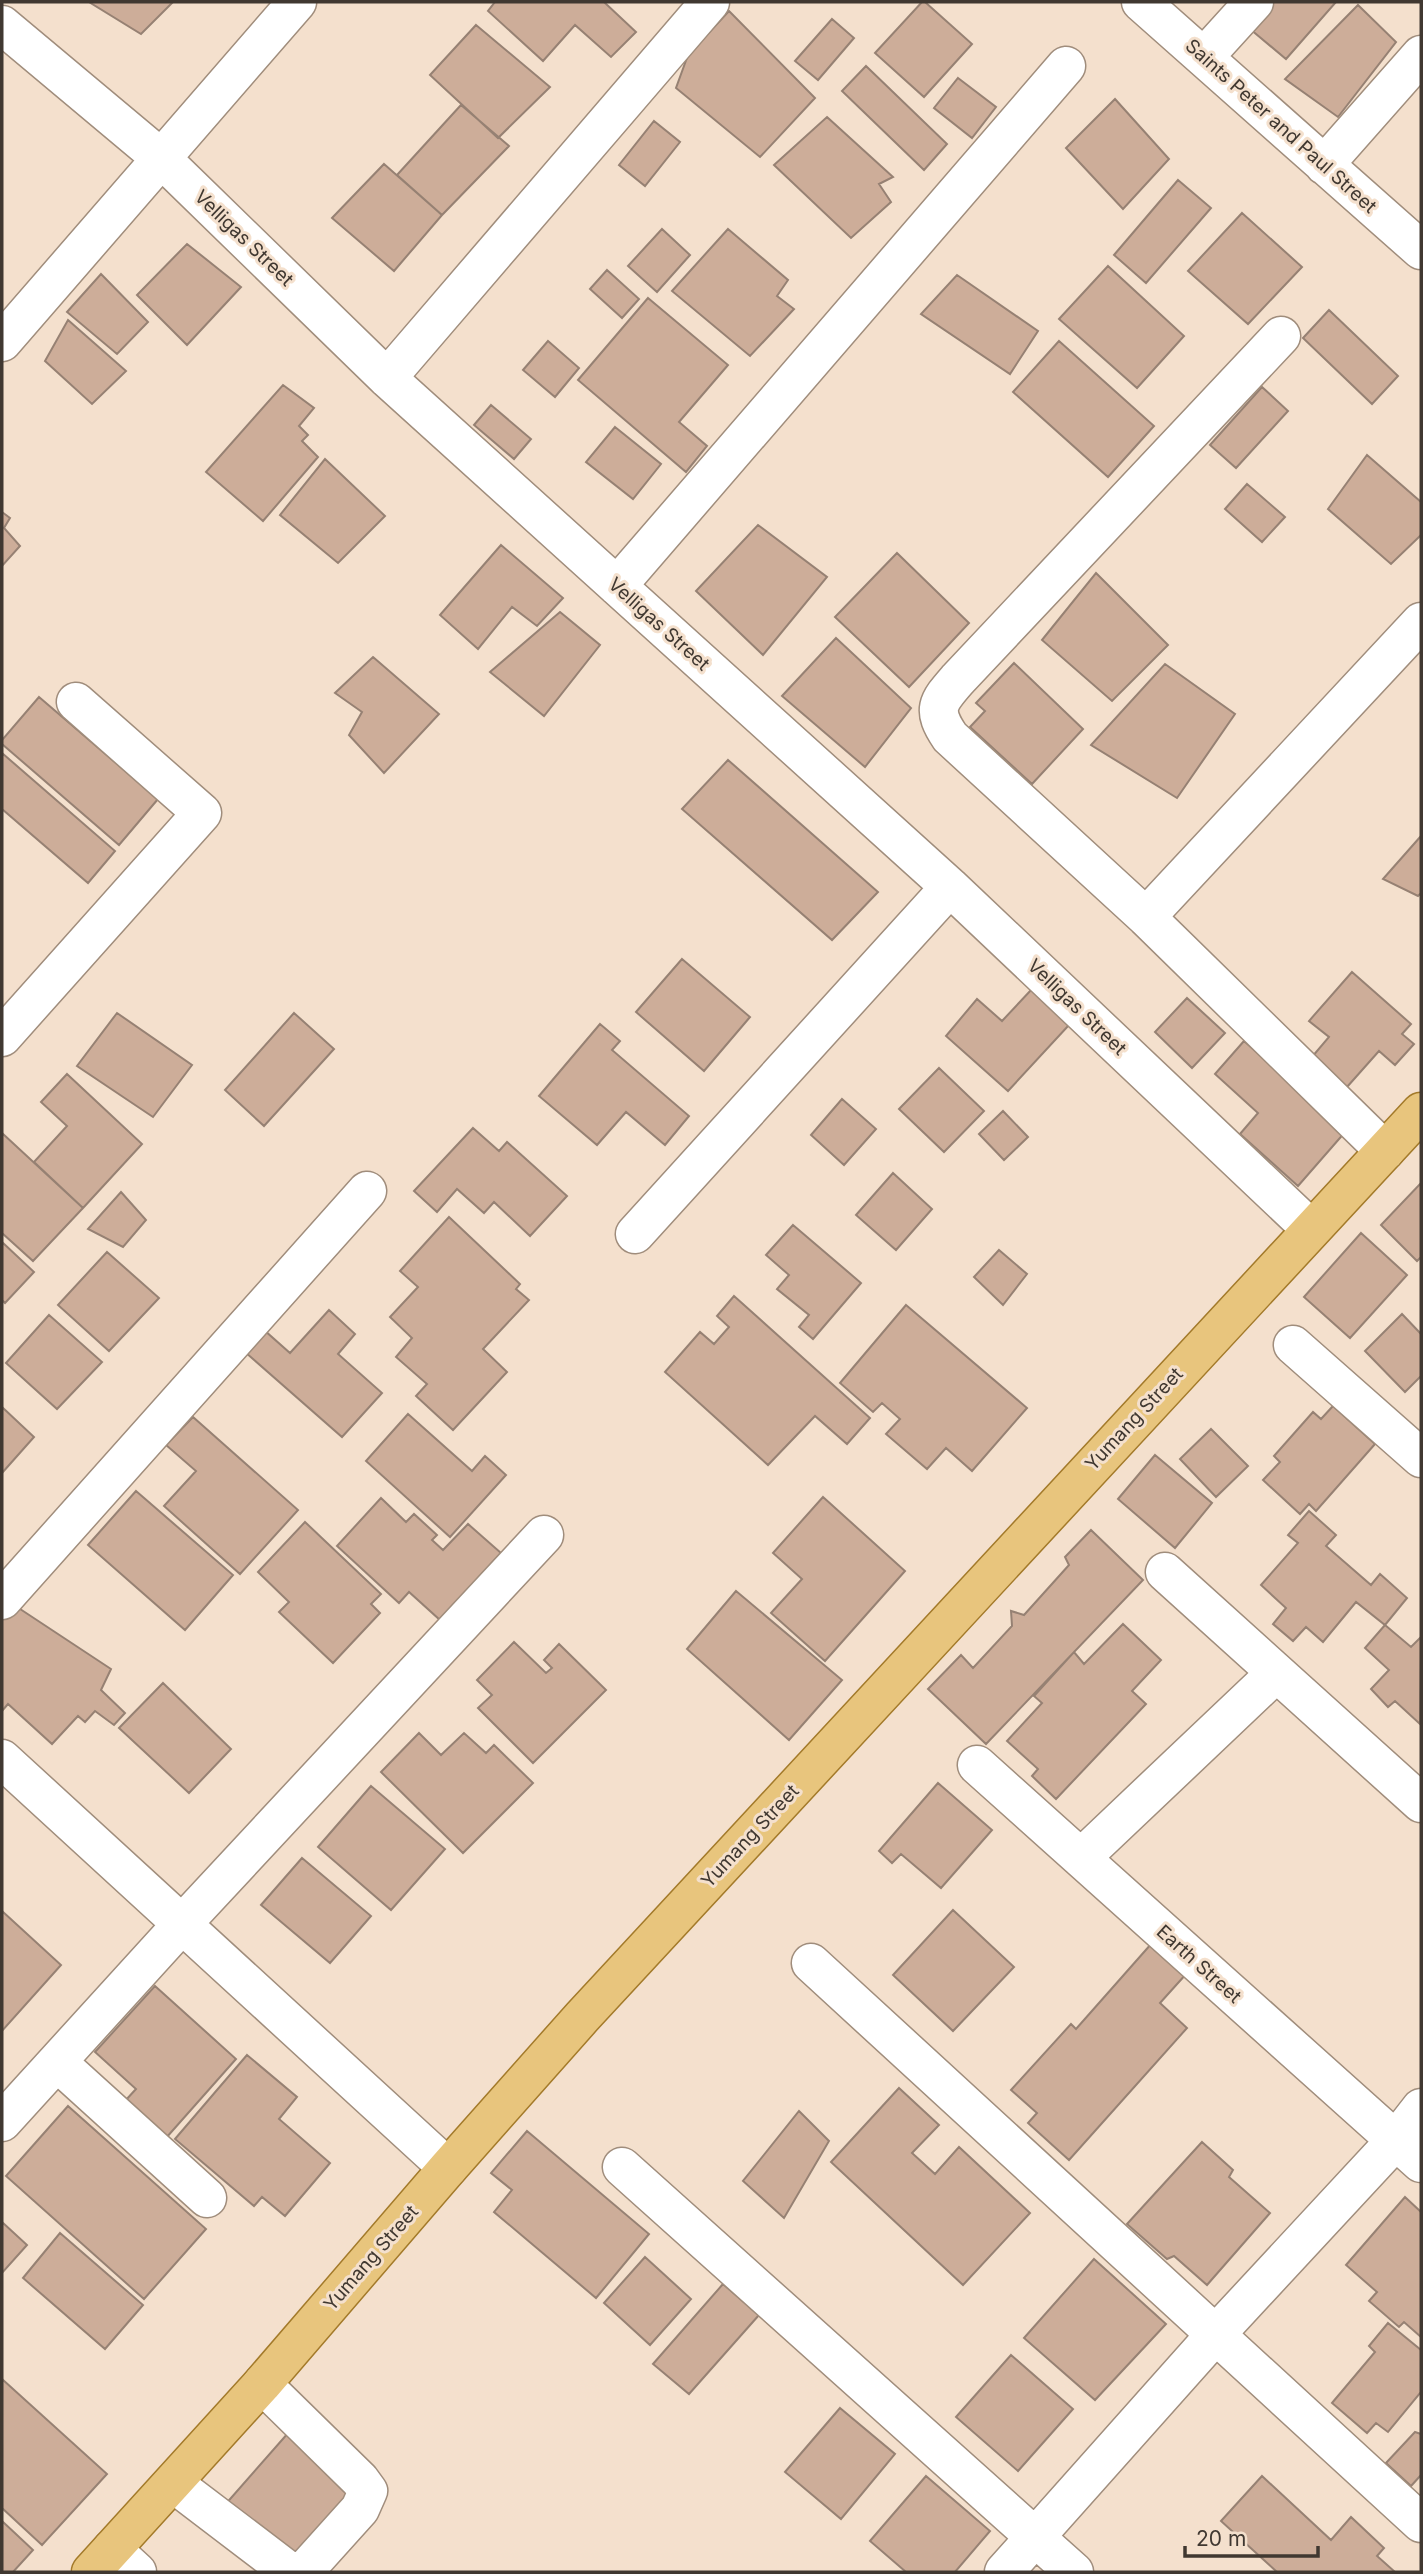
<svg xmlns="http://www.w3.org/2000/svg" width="1423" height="2574" viewBox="0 0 1423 2574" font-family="Inter,sans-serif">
  <rect width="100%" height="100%" fill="#f4e0cd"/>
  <path fill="#cdad99" stroke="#968173" stroke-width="2" d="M89 2H173L141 34Z
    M495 2H604L636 32 611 57 575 25 543 61 488 11Z
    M922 2H925L972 44 924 97 875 53Z
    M1265 2H1336L1286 59 1244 24Z
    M1358 5 1396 42 1338 117 1285 79Z
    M729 11 815 98 760 157 676 88 688 55Z
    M832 19 854 38 818 80 795 61Z
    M476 25 550 87 498 138 430 75Z
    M866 66 947 144 924 170 842 91Z
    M958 78 996 107 972 138 934 108Z
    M1115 99 1169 159 1123 209 1066 148Z
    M461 105 509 146 442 215 397 175Z
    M827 117 893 177 879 184 891 202 851 238 774 165Z
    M654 121 680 142 645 186 619 165Z
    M384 164 442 215 394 271 332 218Z
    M1178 180 1211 208 1146 283 1114 255Z
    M1242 213 1302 267 1248 324 1188 271Z
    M662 229 690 255 657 292 628 266Z
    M728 229 788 280 777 296 794 309 750 356 672 291Z
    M187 244 241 287 187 345 137 295Z
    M1108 266 1184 336 1137 388 1059 319Z
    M607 270 639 299 622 318 590 289Z
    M101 274 148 322 117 354 67 312Z
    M957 275 1038 331 1010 374 921 314Z
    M648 298 728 365 679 422 707 446 686 472 578 380Z
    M1329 310 1398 376 1372 404 1303 338Z
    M68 320 126 371 92 404 45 361Z
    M548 341 579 368 555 397 523 370Z
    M1059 341 1154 426 1108 477 1013 392Z
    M283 385 314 408 299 426 308 435 302 441 318 457 263 521 206 472Z
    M1262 387 1288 411 1236 468 1210 445Z
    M491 405 531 439 514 459 474 425Z
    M615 427 661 464 633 499 586 462Z
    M1367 455 1421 502V535L1391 564 1328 509Z
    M325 459 385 516 338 563 280 515Z
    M1247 484 1285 517 1262 542 1225 509Z
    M2 512 10 518 4 528 20 546 2 566Z
    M758 525 827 577 763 655 696 591Z
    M501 545 563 598 537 626 512 607 478 649 440 615Z
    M897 553 969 623 909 687 835 617Z
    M1096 573 1168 645 1112 701 1042 640Z
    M560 612 600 645 544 716 490 672Z
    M836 638 911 708 865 767 782 696Z
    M373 657 439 714 384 773 349 735 362 712 335 693Z
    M1014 663 1083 729 1032 784 970 727 985 711 976 703Z
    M1165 664 1235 714 1177 798 1091 745Z
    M39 697 158 799 119 845 2 744V740Z
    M2 753 115 851 88 883 2 809Z
    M728 760 878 892 832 940 682 809Z
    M1421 836V893L1418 896 1383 879Z
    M682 959 750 1017 704 1071 636 1012Z
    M1352 972 1411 1024 1402 1034 1414 1044 1395 1065 1379 1051 1347 1087 1312 1057 1329 1037 1309 1021Z
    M1032 989 1069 1025 1008 1091 946 1036 977 999 1002 1021Z
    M1187 998 1225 1033 1192 1068 1155 1032Z
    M117 1013 192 1065 153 1117 77 1066Z
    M294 1013 334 1049 264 1126 225 1090Z
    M600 1024 620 1041 612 1050 689 1116 665 1145 626 1112 597 1145 539 1096Z
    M1244 1041 1346 1131 1298 1186 1240 1134 1258 1113 1215 1074Z
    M939 1068 984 1111 944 1152 899 1109Z
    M67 1074 142 1144 83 1208 34 1162 67 1126 41 1102Z
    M842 1099 876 1129 844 1165 811 1135Z
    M1003 1111 1028 1137 1004 1160 979 1134Z
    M473 1128 499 1151 507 1142 567 1196 530 1236 494 1202 484 1213 457 1189 437 1212 414 1191Z
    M2 1133 83 1208 33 1261 2 1233Z
    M893 1173 932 1209 896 1250 856 1215Z
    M1421 1183V1257L1417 1261 1381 1225Z
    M121 1192 146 1220 123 1247 88 1229Z
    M449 1217 520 1284 516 1289 529 1300 483 1349 507 1372 453 1430 416 1396 427 1384 396 1357 412 1338 390 1317 418 1287 400 1271Z
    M793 1225 861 1283 813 1339 799 1327 809 1315 777 1289 789 1275 766 1255Z
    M1361 1233 1407 1275 1350 1338 1304 1297Z
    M2 1242 34 1272 5 1303 2 1300Z
    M999 1250 1027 1274 1003 1305 974 1277Z
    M107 1252 159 1298 109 1351 58 1305Z
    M734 1296 870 1418 847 1444 815 1416 768 1465 665 1372 700 1332 714 1344 729 1327 717 1316Z
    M906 1305 1027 1408 972 1471 946 1448 927 1469 886 1434 900 1419 882 1403 873 1412 840 1383Z
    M329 1310 355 1334 338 1354 382 1393 342 1437 245 1352 264 1330 290 1353Z
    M1402 1314 1421 1334V1376L1405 1392 1365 1351Z
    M49 1315 102 1362 57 1409 6 1363Z
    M1333 1406 1375 1444 1316 1511 1309 1504 1300 1514 1263 1480 1280 1462 1274 1456 1313 1412 1321 1419Z
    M2 1407 34 1437 2 1473Z
    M408 1414 472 1471 485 1456 506 1475 450 1537 366 1461Z
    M193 1417 298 1510 240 1574 164 1506 196 1471 166 1445Z
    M1211 1429 1248 1466 1216 1497 1180 1459Z
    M1155 1455 1212 1503 1175 1548 1118 1499Z
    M136 1491 233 1575 185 1630 88 1545Z
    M823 1497 905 1571 825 1661 771 1613 802 1579 773 1553Z
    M381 1498 406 1522 414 1514 437 1535 432 1540 443 1550 468 1524 501 1553 440 1620 409 1592 399 1603 337 1546Z
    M1309 1511 1336 1535 1326 1546 1371 1585 1380 1574 1407 1598 1385 1625 1356 1602 1323 1642 1306 1627 1293 1641 1273 1624 1286 1608 1261 1585 1298 1543 1288 1535Z
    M305 1522 381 1594 371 1604 380 1613 333 1663 279 1612 289 1602 258 1572Z
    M1091 1530 1143 1580 986 1744 928 1689 961 1655 973 1668 1012 1626 1011 1611 1024 1615 1069 1565 1065 1557Z
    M736 1591 842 1680 789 1740 687 1649Z
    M11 1603 111 1669 101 1690 125 1713 114 1725 95 1711 85 1722 78 1716 52 1744 8 1704 2 1711V1614Z
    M1123 1624 1161 1660 1132 1691 1146 1704 1056 1799 1032 1776 1038 1769 1007 1741 1042 1703 1034 1696 1074 1652 1084 1664Z
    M1385 1625 1411 1647 1421 1637 1420 1724 1395 1701 1388 1707 1371 1689 1389 1670 1365 1648Z
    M514 1642 546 1673 552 1668 544 1660 559 1644 606 1690 533 1763 478 1708 492 1695 477 1680Z
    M163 1683 231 1749 189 1793 119 1728Z
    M419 1733 441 1755 464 1733 486 1753 494 1745 533 1783 463 1853 381 1772Z
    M938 1783 992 1830 941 1888 901 1854 892 1863 879 1851Z
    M371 1786 445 1849 391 1910 318 1847Z
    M302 1858 371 1916 330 1963 261 1905Z
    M953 1910 1014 1967 953 2031 893 1975Z
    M2 1911 61 1965 2 2031Z
    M1152 1943 1187 1973 1160 2003 1187 2028 1069 2160 1028 2123 1037 2113 1011 2090 1071 2024 1076 2029Z
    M155 1986 236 2059 166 2138 125 2101 136 2089 95 2052Z
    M247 2055 297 2097 279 2119 330 2163 285 2216 262 2197 254 2206 175 2139Z
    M899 2088 939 2125 912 2153 935 2174 959 2147 1030 2213 963 2285 831 2162Z
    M68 2106 206 2229 144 2299 6 2176Z
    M799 2111 829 2141 784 2218 743 2181Z
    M527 2131 649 2234 596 2298 494 2212 512 2190 491 2173Z
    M1202 2142 1233 2170 1229 2177 1270 2213 1207 2285 1174 2256 1167 2259 1127 2224Z
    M1405 2197 1421 2212V2337L1404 2322 1399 2327 1369 2301 1377 2292 1346 2265Z
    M2 2222 27 2245 2 2273Z
    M60 2233 143 2305 105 2349 23 2278Z
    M645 2257 691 2299 650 2345 604 2303Z
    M1094 2259 1166 2324 1095 2400 1024 2338Z
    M723 2284 759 2315 689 2394 653 2364Z
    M1388 2323 1421 2350V2392L1388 2432 1376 2423 1367 2433 1332 2403 1375 2352 1369 2346Z
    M1011 2355 1073 2409 1018 2471 956 2417Z
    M2 2379 107 2474 42 2545 2 2508Z
    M840 2408 895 2454 841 2519 785 2472Z
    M289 2432 360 2495 295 2569 224 2506Z
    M1415 2432 1421 2434V2475L1411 2486 1386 2463Z
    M926 2476 990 2531 955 2572H906L870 2541Z
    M1262 2476 1331 2540 1351 2517 1384 2548 1377 2556 1395 2572H1277L1221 2521Z
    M2 2521 33 2550 13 2572H2Z"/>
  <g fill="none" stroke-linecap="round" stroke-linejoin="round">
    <g stroke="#a08d7c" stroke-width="41">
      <path id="minor" d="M1141 2 1421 250
        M2 25 162 159 387 378 950 887 1311 1229
        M1204 57 1254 2
        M1324 165 1421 55
        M1281 336 958 679C938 702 931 709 950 737L1146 917 1385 1151
        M2 342 297 2
        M387 378 710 2
        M617 586 1066 66
        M1146 917 1421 622
        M2 1037 202 813 76 702
        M635 1234 950 887
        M1293 1345 1421 1458
        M1165 1572 1421 1803
        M2 1600 367 1191
        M2 1759 448 2168
        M977 1765 1421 2163
        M1081 1858 1276 1673
        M811 1963 1421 2523
        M57 2062 207 2198
        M2 2122 183 1923 544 1535
        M622 2167 1074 2572
        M262 2384 360 2480 368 2491 360 2509 306 2569 294 2572
        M173 2483 290 2572
        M112 2549 137 2572
        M1004 2572 1216 2334 1396 2140 1421 2108"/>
    </g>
    <g stroke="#a37a2a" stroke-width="41">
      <path id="major" d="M91 2572 262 2384 448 2168 582 2017 1421 1112"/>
    </g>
    <use href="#minor" stroke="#fff" stroke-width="38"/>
    <use href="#major" stroke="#e8c57d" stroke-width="38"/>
  </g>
  <g text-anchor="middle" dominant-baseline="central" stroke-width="6" stroke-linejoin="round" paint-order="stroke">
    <g font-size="19" fill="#403831" stroke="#f4e0cd">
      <text transform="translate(1281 126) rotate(42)">Saints Peter and Paul Street</text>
      <text transform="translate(244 238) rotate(44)">Velligas Street</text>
      <text transform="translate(659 624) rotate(42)">Velligas Street</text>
      <text transform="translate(1077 1007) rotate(44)">Velligas Street</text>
      <text transform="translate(1134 1419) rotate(-47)">Yumang Street</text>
      <text transform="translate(750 1836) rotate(-47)">Yumang Street</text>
      <text transform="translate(1199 1964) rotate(42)">Earth Street</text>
      <text transform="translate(371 2258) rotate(-49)">Yumang Street</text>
    </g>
  </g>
  <rect width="1423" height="2574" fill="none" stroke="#403831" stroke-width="7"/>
  <path d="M1185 2546v10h133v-10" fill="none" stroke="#403831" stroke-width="3.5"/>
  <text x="1196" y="2546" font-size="21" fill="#403831" stroke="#f4e0cd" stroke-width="5" paint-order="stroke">20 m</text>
</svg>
